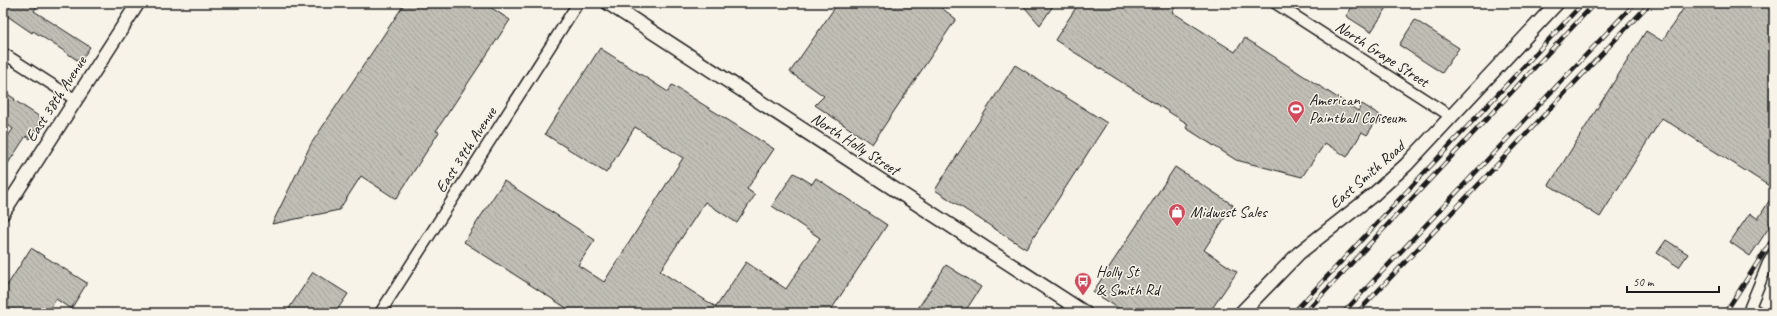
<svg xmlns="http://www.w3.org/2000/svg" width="1777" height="316" viewBox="0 0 1777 316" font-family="Caveat,sans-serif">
  <defs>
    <pattern id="building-back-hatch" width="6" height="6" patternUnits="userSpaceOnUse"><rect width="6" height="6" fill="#c0beb5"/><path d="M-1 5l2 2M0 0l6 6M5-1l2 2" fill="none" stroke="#a4a39b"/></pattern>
  </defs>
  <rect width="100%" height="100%" fill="#f7f3e8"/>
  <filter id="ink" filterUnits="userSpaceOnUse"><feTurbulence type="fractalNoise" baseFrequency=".025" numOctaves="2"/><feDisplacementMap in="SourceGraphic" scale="8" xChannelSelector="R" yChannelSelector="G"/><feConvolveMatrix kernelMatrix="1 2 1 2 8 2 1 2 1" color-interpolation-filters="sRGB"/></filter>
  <g filter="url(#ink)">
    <path fill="url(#building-back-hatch)" stroke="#1c1c1c" d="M3 3H39L34 11 90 47 80 62 61 49 33 31 32 33 3 13Z
      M405 3H484L510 20 436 131 439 132 396 199 361 176 339 210 272 224 311 144Z
      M838 3H935L956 19 872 144 815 105 824 96 790 72Z
      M1021 3H1055L1040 25Z
      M1079 3H1178L1172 12 1235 52 1245 38 1358 111 1362 104 1380 115 1367 135 1362 132 1347 157 1325 143 1302 177 1236 160 1186 128 1188 124 1055 40Z
      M1355 3H1390L1371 32 1346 16Z
      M1687 3H1763L1774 10V189L1662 118 1600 217 1549 185 1646 31 1662 41Z
      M1415 20 1459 48 1442 73 1399 45Z
      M600 48 668 92 672 85 774 149 747 189 755 195 737 223 705 202 660 271 716 307 746 262 786 289 820 238 772 206 794 173 812 184 816 178 887 225 829 313H574L464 242 504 181 595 240 578 265 604 282 683 158 635 127 606 173 545 134Z
      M1015 65 1107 123 1026 249 935 190Z
      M3 91 15 99 14 100 43 119 30 139 26 136 3 171V143L13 129 3 121Z
      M1175 167 1233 205 1204 250 1237 272 1209 313H1126L1093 292Z
      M1774 193V217L1768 226H1770L1750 256 1730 242 1750 213 1758 219Z
      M1666 240 1688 254 1679 267 1657 253Z
      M31 248 87 283 71 309 56 299 48 313H3V292Z
      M946 265 981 287 964 313H915Z
      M313 272 348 294 335 313H286Z"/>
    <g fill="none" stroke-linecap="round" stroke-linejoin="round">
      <g stroke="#1c1c1c" stroke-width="13">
        <path id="minor" d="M1275 3 1452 117
          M3 53 76 100
          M380 313 578 3
          M1760 313 1750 307 1768 263 1774 253"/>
      </g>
      <g stroke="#1c1c1c" stroke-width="16">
        <path id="tertiary" d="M608 3 1085 313
          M3 213 138 3
          M1241 313 1299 253 1373 195 1406 165 1557 3"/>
      </g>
      <use href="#minor" stroke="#f7f3e8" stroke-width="10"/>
      <use href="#tertiary" stroke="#f7f3e8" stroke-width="13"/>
      <g stroke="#1c1c1c" stroke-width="4.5">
        <path id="rail" d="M1293 313 1583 3
          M1305 313 1595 3
          M1343 313 1635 3
          M1357 313 1650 3
          M1725 313 1774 237"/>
      </g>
      <use href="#rail" stroke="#f7f3e8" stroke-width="3" stroke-dasharray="9" stroke-linecap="butt"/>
    </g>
  </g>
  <defs>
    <g id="stadium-pin" transform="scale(0.9)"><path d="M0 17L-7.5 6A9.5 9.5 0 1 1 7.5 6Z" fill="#d1495b" stroke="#f7f3e8"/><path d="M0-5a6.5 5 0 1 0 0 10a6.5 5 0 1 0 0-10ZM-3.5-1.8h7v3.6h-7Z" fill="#fff"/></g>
    <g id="shop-pin" transform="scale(0.9)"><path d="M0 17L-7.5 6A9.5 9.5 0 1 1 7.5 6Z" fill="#d1495b" stroke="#f7f3e8"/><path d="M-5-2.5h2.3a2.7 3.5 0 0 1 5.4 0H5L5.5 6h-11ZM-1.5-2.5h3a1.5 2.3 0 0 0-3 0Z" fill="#fff"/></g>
    <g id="bus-pin" transform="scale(0.9)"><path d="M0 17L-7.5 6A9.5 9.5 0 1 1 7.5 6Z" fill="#d1495b" stroke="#f7f3e8"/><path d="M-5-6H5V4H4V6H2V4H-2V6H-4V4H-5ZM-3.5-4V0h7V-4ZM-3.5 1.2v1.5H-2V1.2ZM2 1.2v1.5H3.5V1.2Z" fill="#fff"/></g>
  </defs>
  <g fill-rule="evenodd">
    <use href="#stadium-pin" x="1296" y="109"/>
    <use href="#shop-pin" x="1177" y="212"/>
    <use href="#bus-pin" x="1083" y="281"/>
  </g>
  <g text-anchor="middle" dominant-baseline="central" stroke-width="3" stroke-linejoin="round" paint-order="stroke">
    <g font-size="16" fill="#1c1c1c" stroke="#f7f3e8">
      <text transform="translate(1382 54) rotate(33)">North Grape Street</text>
      <text transform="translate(56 99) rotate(-57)">East 38th Avenue</text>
      <text transform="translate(855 144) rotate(33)">North Holly Street</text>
      <text transform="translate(466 150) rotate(-57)">East 39th Avenue</text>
      <text transform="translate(1367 175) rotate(-41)">East Smith Road</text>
    </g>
    <g font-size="16" fill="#1c1c1c" stroke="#f7f3e8" text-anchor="start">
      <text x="1309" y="100">American<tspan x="1309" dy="18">Paintball Coliseum</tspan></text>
      <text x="1190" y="212">Midwest Sales</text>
      <text x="1096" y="272">Holly St<tspan x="1096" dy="18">&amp; Smith Rd</tspan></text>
    </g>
  </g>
  <rect width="1777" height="316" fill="none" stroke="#f7f3e8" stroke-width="16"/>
  <rect x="8" y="8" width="1761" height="300" fill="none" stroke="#1c1c1c" stroke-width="1.5" filter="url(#ink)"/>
  <path d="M1627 286v6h92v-6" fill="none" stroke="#1c1c1c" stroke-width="2"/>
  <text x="1633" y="286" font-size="12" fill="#1c1c1c" stroke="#f7f3e8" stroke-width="3" paint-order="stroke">50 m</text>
</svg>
